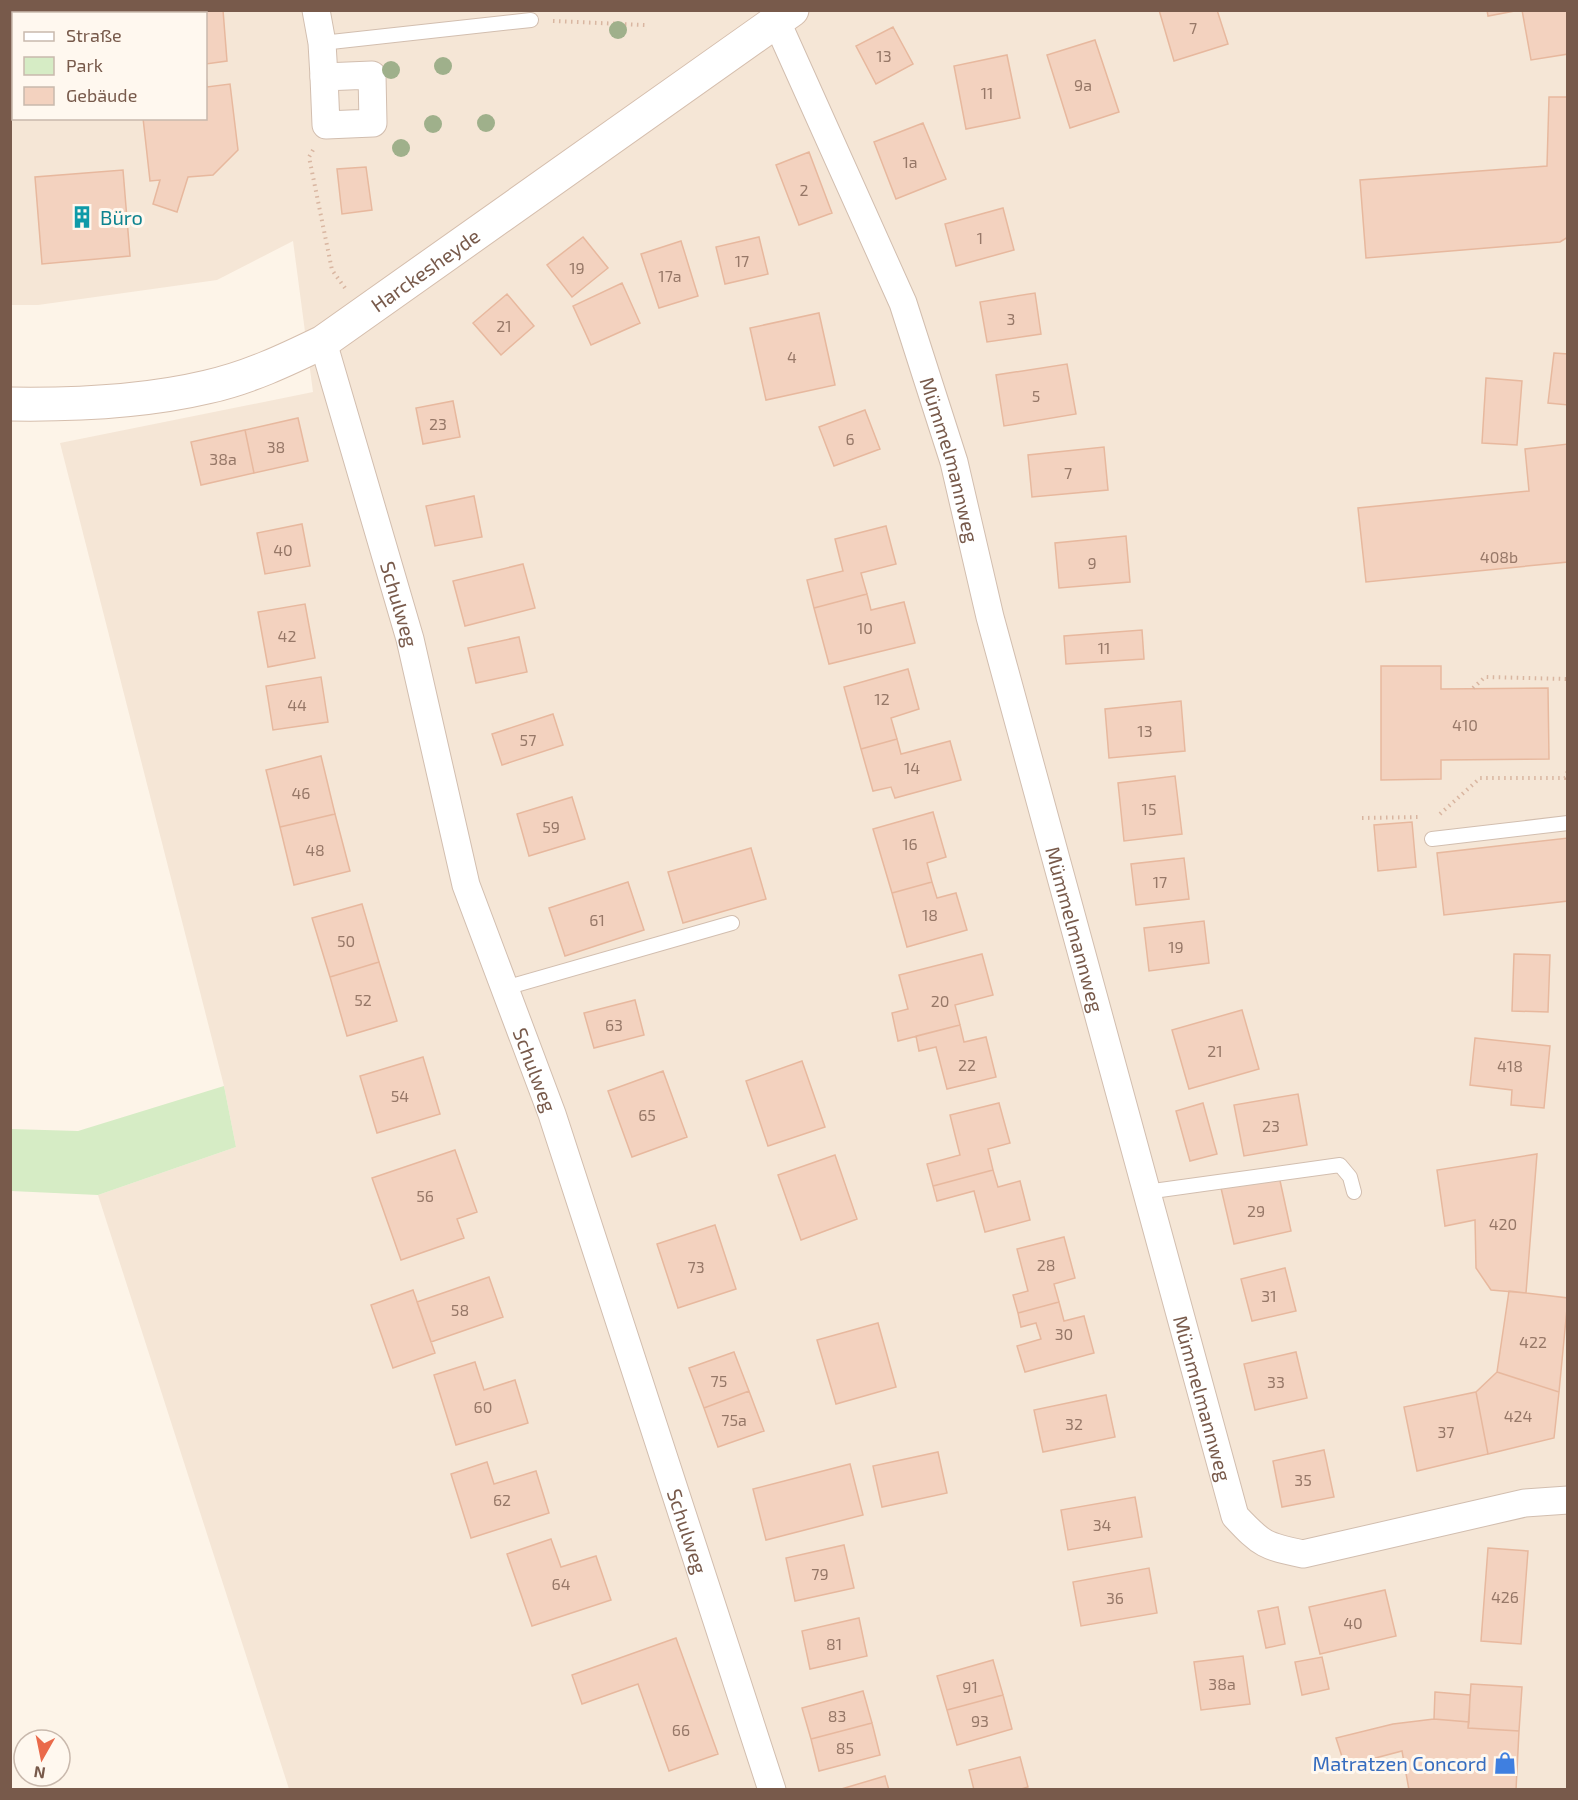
<svg xmlns="http://www.w3.org/2000/svg" width="1578" height="1800" viewBox="0 0 1578 1800" font-family="'Exo 2',sans-serif">
  <rect width="100%" height="100%" fill="#fdf4e8"/>
  <path fill="#f5e6d6" fill-rule="evenodd" d="M11 11H1567V1789H289L98 1195 236 1147 224 1086 60 443 313 392 293 241 217 280 38 305H11ZM14 14H206V118H14Z"/>
  <path fill="#d6ecc5" d="M224 1086 236 1147 98 1195 11 1191V1129L78 1131Z"/>
  <path fill="#f3d2bf" stroke="#e7b89e" stroke-width="1.5" d="M131 10H223L227 61 206 64V14H131Z
    M1159 10H1217L1228 44 1174 61Z
    M1487 10H1520L1488 16Z
    M1522 10H1568V54L1531 60Z
    M893 27 913 64 876 84 856 46Z
    M1095 40 1119 112 1070 128 1047 55Z
    M1007 55 1020 118 966 129 954 66Z
    M206 75 207 87 230 84 238 150 213 175 188 177 177 212 153 204 160 180 150 181 143 118H206Z
    M1549 97H1568V237L1560 242 1366 258 1360 180 1547 166Z
    M923 123 946 179 896 199 874 142Z
    M809 152 832 213 799 225 776 165Z
    M366 167 372 210 342 214 337 169Z
    M123 170 130 256 42 264 35 177Z
    M1003 208 1014 250 956 266 945 224Z
    M583 237 608 268 572 297 547 265Z
    M759 237 768 274 725 284 716 247Z
    M681 241 698 296 659 308 641 254Z
    M622 283 640 323 591 345 573 306Z
    M1035 293 1041 334 987 342 980 302Z
    M507 294 534 326 501 355 473 323Z
    M819 313 835 385 766 400 750 328Z
    M1554 353 1568 354V405L1548 403Z
    M1067 364 1076 414 1004 426 996 375Z
    M1486 378 1522 381 1517 445 1482 443Z
    M453 401 460 437 423 444 416 408Z
    M865 410 880 449 834 466 819 427Z
    M298 418 308 461 254 473 245 430Z
    M245 430 254 473 201 485 191 442Z
    M1568 444V562L1366 582 1358 508 1529 491 1525 449Z
    M1104 447 1108 490 1032 497 1028 455Z
    M474 496 482 537 435 546 426 506Z
    M302 524 310 566 265 574 257 533Z
    M886 526 896 564 861 573 867 594 814 608 807 580 843 571 835 539Z
    M1126 536 1130 582 1059 588 1055 543Z
    M523 564 535 608 465 626 453 581Z
    M867 594 871 610 904 602 915 643 829 664 814 608Z
    M305 604 315 658 268 667 258 612Z
    M1142 630 1144 659 1066 664 1064 636Z
    M519 637 527 672 476 683 468 648Z
    M1381 666H1441V689L1548 688 1549 759 1441 760V779L1381 780Z
    M908 669 919 709 891 718 897 739 861 749 844 687Z
    M321 677 328 722 273 730 266 686Z
    M1181 701 1185 751 1109 758 1105 709Z
    M553 714 563 745 502 765 492 734Z
    M897 739 901 754 950 741 961 780 895 798 891 787 873 791 861 749Z
    M321 756 335 814 280 827 266 770Z
    M1175 776 1182 834 1124 841 1118 783Z
    M572 797 585 839 529 856 517 814Z
    M933 812 946 857 927 863 932 882 892 893 873 829Z
    M335 814 350 871 294 885 280 827Z
    M1412 822 1416 867 1378 871 1374 825Z
    M1568 838V901L1444 915 1437 853Z
    M751 848 766 899 683 923 668 872Z
    M1184 858 1189 899 1136 905 1131 864Z
    M628 882 644 930 565 956 549 908Z
    M932 882 937 898 956 893 967 930 907 947 892 893Z
    M362 904 379 962 330 977 312 918Z
    M1204 921 1209 963 1149 971 1144 928Z
    M982 954 993 995 955 1005 960 1025 898 1041 892 1013 908 1009 899 975Z
    M1514 954 1550 955 1548 1012 1512 1011Z
    M379 962 397 1021 347 1036 330 977Z
    M635 1000 644 1035 594 1048 584 1013Z
    M1242 1010 1259 1069 1189 1089 1172 1030Z
    M960 1025 964 1042 986 1037 996 1077 947 1089 936 1047 919 1051 916 1036Z
    M1475 1038 1550 1046 1544 1108 1511 1105 1512 1090 1470 1085Z
    M423 1057 440 1114 377 1133 360 1076Z
    M802 1061 825 1127 768 1146 746 1081Z
    M663 1071 687 1137 632 1157 608 1091Z
    M1298 1094 1307 1145 1244 1156 1234 1105Z
    M999 1103 1010 1143 988 1149 993 1170 933 1186 927 1164 960 1155 950 1115Z
    M1203 1103 1217 1154 1190 1161 1176 1111Z
    M455 1150 477 1212 457 1219 464 1238 401 1260 372 1178Z
    M1537 1154 1526 1293 1491 1290 1476 1268 1475 1220 1445 1226 1437 1170Z
    M835 1155 857 1219 801 1240 778 1175Z
    M993 1170 998 1187 1020 1181 1030 1220 985 1232 974 1191 937 1201 933 1186Z
    M1279 1176 1291 1231 1234 1244 1221 1188Z
    M715 1225 736 1289 678 1308 657 1244Z
    M1064 1237 1075 1278 1054 1284 1059 1302 1018 1313 1013 1295 1028 1291 1017 1249Z
    M1285 1268 1296 1311 1252 1321 1241 1279Z
    M489 1277 503 1317 431 1342 417 1302Z
    M413 1290 435 1353 393 1368 371 1305Z
    M1509 1291 1568 1298 1559 1392 1497 1372Z
    M1059 1302 1064 1321 1084 1316 1094 1353 1025 1372 1017 1346 1041 1339 1036 1323 1021 1327 1018 1313Z
    M878 1323 896 1387 836 1404 817 1340Z
    M734 1352 749 1391 704 1408 689 1368Z
    M1296 1352 1307 1398 1255 1410 1244 1364Z
    M475 1362 484 1390 515 1380 528 1423 456 1445 434 1375Z
    M1497 1372 1559 1392 1554 1438 1488 1454 1476 1392Z
    M749 1391 764 1431 718 1447 704 1408Z
    M1476 1392 1488 1454 1417 1471 1404 1407Z
    M1106 1395 1115 1437 1043 1452 1034 1410Z
    M1324 1450 1334 1497 1282 1507 1273 1461Z
    M938 1452 947 1493 882 1507 873 1466Z
    M487 1462 494 1484 536 1471 549 1513 471 1538 451 1474Z
    M850 1464 863 1515 766 1540 753 1489Z
    M1135 1497 1142 1537 1068 1550 1061 1510Z
    M551 1539 561 1567 596 1556 611 1600 532 1626 507 1554Z
    M844 1545 854 1588 795 1601 786 1558Z
    M1488 1548 1528 1551 1521 1644 1481 1641Z
    M1149 1568 1157 1613 1081 1626 1073 1582Z
    M1385 1590 1396 1636 1320 1654 1309 1607Z
    M1278 1607 1285 1644 1266 1648 1258 1611Z
    M859 1618 867 1656 810 1669 802 1631Z
    M676 1638 718 1754 669 1771 638 1684 582 1704 572 1675Z
    M1243 1656 1250 1704 1201 1710 1194 1662Z
    M1322 1657 1329 1689 1302 1695 1295 1662Z
    M993 1660 1003 1695 947 1710 937 1676Z
    M1471 1684 1522 1687 1519 1731 1468 1728Z
    M863 1691 872 1723 811 1739 802 1708Z
    M1435 1692 1470 1695 1469 1722 1434 1719Z
    M1003 1695 1012 1729 957 1745 947 1710Z
    M1434 1719 1469 1722 1468 1728 1519 1731 1516 1790H1409L1402 1751 1345 1766 1336 1738 1393 1724Z
    M872 1723 880 1755 819 1771 811 1739Z
    M1020 1757 1028 1787 1018 1790H974L969 1770Z
    M885 1776 889 1790H838Z"/>
  <g fill="none" stroke-linecap="round" stroke-linejoin="round">
    <g stroke="#d2beaf" stroke-width="16">
      <path id="lane" d="M322 43 531 20
        M1432 839 1568 823
        M505 988 732 923
        M1146 1192 1340 1165 1350 1177 1354 1192"/>
    </g>
    <g stroke="#d2beaf" stroke-width="29">
      <g id="street">
        <path d="M316 10 322 43 324 77"/>
        <path id="s1" d="M776 20 903 303 954 462 990 617 1235 1516C1262 1545 1265 1546 1303 1554L1525 1503 1568 1500"/>
        <path d="M372 75 373 123 326 125 324 77Z"/>
        <path id="s2" d="M323 342 410 639 466 885 552 1114 772 1790"/>
      </g>
    </g>
    <g stroke="#d5bead" stroke-width="35">
      <g id="secondary">
        <path id="s3" d="M10 404C76 405 144 402 207 387 248 378 286 360 323 342L792 10"/>
      </g>
    </g>
    <path stroke="#d9b6a1" stroke-width="4" stroke-dasharray="1.5 4.5" stroke-linecap="butt" d="M553 21 645 25
      M313 150 309 157 332 270 345 288
      M1473 688 1485 677 1568 679
      M1440 814 1480 778H1565L1568 771
      M1362 818 1421 817"/>
    <use href="#lane" stroke="#fff" stroke-width="14"/>
    <use href="#street" stroke="#fff" stroke-width="27"/>
    <use href="#secondary" stroke="#fff" stroke-width="33"/>
  </g>
  <g fill="#9fb08b">
    <circle cx="618" cy="30" r="9"/>
    <circle cx="443" cy="66" r="9"/>
    <circle cx="391" cy="70" r="9"/>
    <circle cx="486" cy="123" r="9"/>
    <circle cx="433" cy="124" r="9"/>
    <circle cx="401" cy="148" r="9"/>
  </g>
  <defs>
    <g id="building-bare" transform="scale(1.8)"><path d="M-4-6H4V6H1V3H-1V6H-4ZM-2.5-4.3h1.7v1.8h-1.7ZM.8-4.3h1.7v1.8H.8ZM-2.5-1h1.7V.8h-1.7ZM.8-1h1.7V.8H.8Z" fill="#0f9aa8" stroke="#fff8ef" stroke-width="2.5" paint-order="stroke"/></g>
    <g id="shop-bare" transform="scale(1.8)"><path d="M-5-2.5h2.3a2.7 3.5 0 0 1 5.4 0H5L5.5 6h-11ZM-1.5-2.5h3a1.5 2.3 0 0 0-3 0Z" fill="#3f7fe0" stroke="#fff8ef" stroke-width="2.5" paint-order="stroke"/></g>
  </defs>
  <g fill-rule="evenodd">
    <use href="#building-bare" x="82" y="217"/>
    <use href="#shop-bare" x="1505" y="1763"/>
  </g>
  <g text-anchor="middle" dominant-baseline="central" stroke-width="6" stroke-linejoin="round" paint-order="stroke">
    <g font-size="16" fill="#977868">
      <text x="1193" y="27">7</text>
      <text x="884" y="55">13</text>
      <text x="1083" y="84">9a</text>
      <text x="987" y="92">11</text>
      <text x="910" y="161">1a</text>
      <text x="804" y="189">2</text>
      <text x="980" y="237">1</text>
      <text x="742" y="260">17</text>
      <text x="577" y="267">19</text>
      <text x="670" y="275">17a</text>
      <text x="1011" y="318">3</text>
      <text x="504" y="325">21</text>
      <text x="792" y="356">4</text>
      <text x="1036" y="395">5</text>
      <text x="438" y="423">23</text>
      <text x="850" y="438">6</text>
      <text x="276" y="446">38</text>
      <text x="223" y="458">38a</text>
      <text x="1068" y="472">7</text>
      <text x="283" y="549">40</text>
      <text x="1499" y="556">408b</text>
      <text x="1092" y="562">9</text>
      <text x="865" y="627">10</text>
      <text x="287" y="635">42</text>
      <text x="1104" y="647">11</text>
      <text x="882" y="698">12</text>
      <text x="297" y="704">44</text>
      <text x="1465" y="724">410</text>
      <text x="1145" y="730">13</text>
      <text x="528" y="739">57</text>
      <text x="912" y="767">14</text>
      <text x="301" y="792">46</text>
      <text x="1149" y="808">15</text>
      <text x="551" y="826">59</text>
      <text x="910" y="843">16</text>
      <text x="315" y="849">48</text>
      <text x="1160" y="881">17</text>
      <text x="930" y="914">18</text>
      <text x="597" y="919">61</text>
      <text x="346" y="940">50</text>
      <text x="1176" y="946">19</text>
      <text x="363" y="999">52</text>
      <text x="940" y="1000">20</text>
      <text x="614" y="1024">63</text>
      <text x="1215" y="1050">21</text>
      <text x="967" y="1064">22</text>
      <text x="1510" y="1065">418</text>
      <text x="400" y="1095">54</text>
      <text x="647" y="1114">65</text>
      <text x="1271" y="1125">23</text>
      <text x="425" y="1195">56</text>
      <text x="1256" y="1210">29</text>
      <text x="1503" y="1223">420</text>
      <text x="1046" y="1264">28</text>
      <text x="696" y="1266">73</text>
      <text x="1269" y="1295">31</text>
      <text x="460" y="1309">58</text>
      <text x="1064" y="1333">30</text>
      <text x="1533" y="1341">422</text>
      <text x="719" y="1380">75</text>
      <text x="1276" y="1381">33</text>
      <text x="483" y="1406">60</text>
      <text x="1518" y="1415">424</text>
      <text x="734" y="1419">75a</text>
      <text x="1074" y="1423">32</text>
      <text x="1446" y="1431">37</text>
      <text x="1303" y="1479">35</text>
      <text x="502" y="1499">62</text>
      <text x="1102" y="1524">34</text>
      <text x="820" y="1573">79</text>
      <text x="561" y="1583">64</text>
      <text x="1505" y="1596">426</text>
      <text x="1115" y="1597">36</text>
      <text x="1353" y="1622">40</text>
      <text x="834" y="1643">81</text>
      <text x="1222" y="1683">38a</text>
      <text x="970" y="1686">91</text>
      <text x="837" y="1715">83</text>
      <text x="980" y="1720">93</text>
      <text x="681" y="1729">66</text>
      <text x="845" y="1747">85</text>
    </g>
    <g font-size="20" fill="#0d838f" stroke="#fff8ef" text-anchor="start">
      <text x="100" y="217">Büro</text>
    </g>
    <g font-size="20" fill="#785a4b" stroke="#fff8ef">
      <text stroke="none"><textPath href="#s3" startOffset="448">Harckesheyde</textPath></text>
      <text stroke="none"><textPath href="#s1" startOffset="474">Mümmelmannweg</textPath></text>
      <text stroke="none"><textPath href="#s2" startOffset="273">Schulweg</textPath></text>
      <text stroke="none"><textPath href="#s1" startOffset="960">Mümmelmannweg</textPath></text>
      <text stroke="none"><textPath href="#s2" startOffset="759">Schulweg</textPath></text>
      <text stroke="none"><textPath href="#s1" startOffset="1446">Mümmelmannweg</textPath></text>
      <text stroke="none"><textPath href="#s2" startOffset="1245">Schulweg</textPath></text>
    </g>
    <g font-size="20" fill="#366cbe" stroke="#fff8ef" text-anchor="end">
      <text x="1487" y="1763">Matratzen Concord</text>
    </g>
  </g>
  <rect width="1578" height="1800" fill="none" stroke="#785a4b" stroke-width="24"/>
  <rect x="12" y="12" width="195" height="108" fill="#fff8ef" stroke="#c9b9ad" stroke-width="1.5"/>
  <rect x="24" y="32" width="30" height="9" fill="#ffffff" stroke="#c9b9ad" stroke-width="1.5"/>
  <text x="66" y="42" font-size="18" fill="#785a4b">Straße</text>
  <rect x="24" y="57" width="30" height="18" fill="#d6ecc5" stroke="#c9b9ad" stroke-width="1.5"/>
  <text x="66" y="72" font-size="18" fill="#785a4b">Park</text>
  <rect x="24" y="87" width="30" height="18" fill="#f3d2bf" stroke="#c9b9ad" stroke-width="1.5"/>
  <text x="66" y="102" font-size="18" fill="#785a4b">Gebäude</text>
  <g transform="translate(42 1758) rotate(189)"><circle r="28" fill="#fff8ef" stroke="#c9b9ad" stroke-width="1.5"/>
  <path d="M0-4.5L10 22L0 15L-10 22Z" fill="#ea6a4a"/>
  <text y="-9" font-size="16" font-weight="bold" text-anchor="middle" fill="#785a4b">N</text>
  </g>
</svg>
